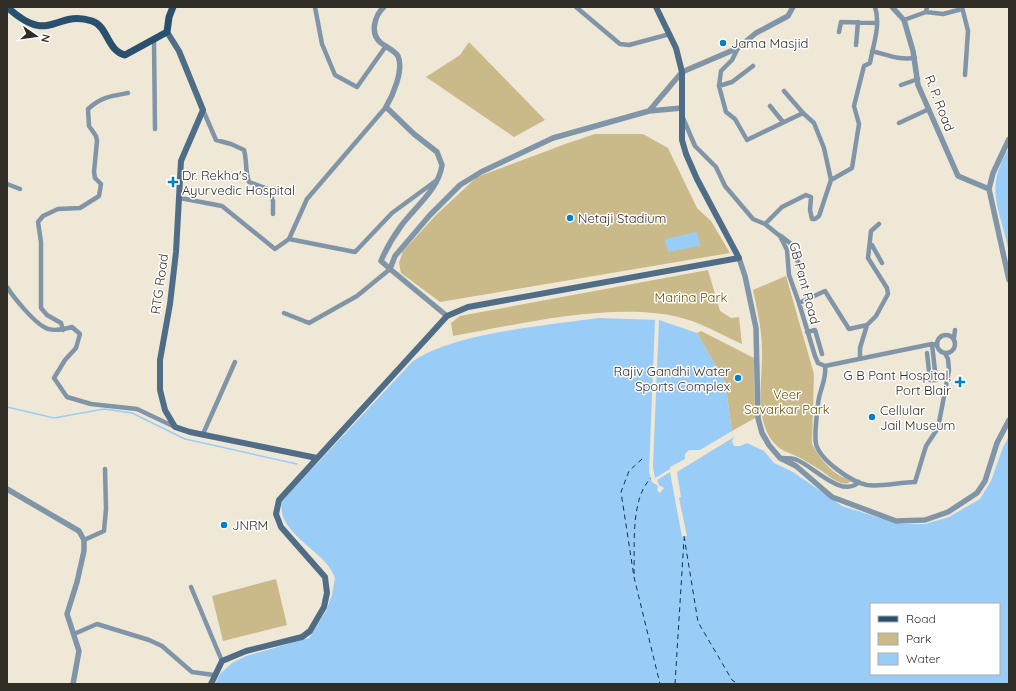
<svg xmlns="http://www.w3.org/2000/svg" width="1016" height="691" viewBox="0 0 1016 691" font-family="Quicksand,sans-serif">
  <rect width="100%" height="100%" fill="#efe8d7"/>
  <path fill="#cab989" d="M469 42 545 120 514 137 426 77 460 55Z
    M595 134H643L668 148 697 208 711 221 730 253 440 302 401 273 399 263 403 251 436 215 477 177 568 143Z
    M708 270 720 311 731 318 739 317 742 344C726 337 709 327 692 321 626 298 521 324 453 336L451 323 460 316Z
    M786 276 814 374 812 444C818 456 830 471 842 477 846 478 848 479 851 481 843 489 829 476 822 471 813 466 805 460 796 456 788 452 781 451 775 444 753 420 763 380 762 350 762 330 757 309 753 290Z
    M701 331 754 358 755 418 732 431 725 382 697 333Z
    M276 579 287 625 223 641 212 596Z"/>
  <path fill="#9accf8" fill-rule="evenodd" d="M1009 148V253C1001 209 983 191 1009 148Z
    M697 232 700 246 668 252 665 239Z
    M599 318 659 320 697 333 725 382 732 431 734 437 732 441 734 446H740L747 443 764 451 774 463 793 472 842 506 899 524H925L949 517 980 499 991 481 1003 447 1009 436V684H215L220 674 232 663 246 656 309 638 326 611 332 595 335 578C326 550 275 534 282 501L412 362C452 333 549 325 599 318ZM871 604H999V674H871Z"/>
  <path fill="#efe8d7" d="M655 320H659L653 467 655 478 670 469V467L685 459V454L689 450H700L732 431 734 437 677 472 681 497 679 498 687 536 682 537 670 472 657 480 659 485 664 488 660 493 657 490 658 486 652 482 649 472Z"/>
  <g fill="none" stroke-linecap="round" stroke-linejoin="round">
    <path stroke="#9accf8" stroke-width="1.5" d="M7 407 54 418 104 409 132 413 185 439 297 464"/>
    <path stroke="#0e3450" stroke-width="1" stroke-dasharray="5 4" stroke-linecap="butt" d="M642 459 629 471 621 492 634 577 660 684
      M684 536 698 622 732 680 738 684
      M634 574C635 546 630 499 651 478
      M675 684 684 539"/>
    <path stroke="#8195a8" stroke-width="4.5" d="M315 7 322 44 335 75 357 87 386 46
      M576 7 620 44 629 45 670 34
      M927 7 926 12 943 14 962 9
      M962 7 968 31 965 75
      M904 20 926 12
      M839 32 841 22 877 23
      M154 40 155 129
      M856 45 858 22
      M738 48 732 60 721 71 719 86 726 112 735 119 747 140 803 113 814 123 824 148 831 180
      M872 51C888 55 898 60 915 58
      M901 85 918 79
      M719 86 732 82 753 66
      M784 91 803 113
      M770 106 783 122
      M203 110 216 140 231 144 244 150C247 160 245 171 249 182L268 189 273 201V214
      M683 118 695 146 716 167 725 186 753 219 765 224 780 236 787 250 789 275 799 303 815 356 818 363 825 366
      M899 123 929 109
      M7 184 20 189
      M180 198 222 206 275 249 289 239 355 252 392 213 437 180
      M765 224 782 207 806 195 811 197 810 210 812 219H815L819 216 831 180 852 168 859 124 854 106 864 66 870 63C873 45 881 25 875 7
      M781 236 790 243 803 274
      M289 239 307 199 386 107
      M872 245 882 263
      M7 287C14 298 33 321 44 327 51 332 65 329 72 327L80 334 76 348 65 360 54 378 67 397 91 404 137 409 175 427
      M799 303 825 291 849 329 867 325
      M284 313 309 323 357 296 390 269
      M63 330 61 323 47 315 41 308V242L38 222 43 216 58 209 80 208 99 196 101 184 95 178 94 172 97 141 96 136 89 126 88 109C101 97 111 96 128 93
      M807 332 815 330 822 354
      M937 344a9 9 0 1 1 18 0a9 9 0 1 1-18 0Z
      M954 338 955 330
      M937 345 932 344 825 366C827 379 819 391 818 404 817 414 814 435 816 444 820 460 851 482 867 485 882 487 900 482 915 482L926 446 938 428 949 370 948 359 945 353
      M927 353 930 380H936L932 344
      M860 358V348L867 325 876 316 888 294 887 288 868 258 871 231 879 224
      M203 434 235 362
      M782 458C787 458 793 458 797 460 813 466 842 499 859 482
      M84 540 104 531 106 509 105 469
      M191 587 222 661
      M74 634 97 624 149 640 162 646 192 672 214 675"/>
    <path stroke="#8195a8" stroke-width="5.5" d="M384 7C375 15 369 33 381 43 386 47 395 51 398 56 404 70 393 95 386 107L414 134 437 152 442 165C439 189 415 207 401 226 393 237 386 249 381 261L390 269
      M892 7 904 20 913 51 918 85 958 176 989 189
      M649 111 682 72 738 48 756 33 788 16 793 7
      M1009 139 993 173 989 189 1009 280
      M739 258 745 276 756 328 758 418 762 433 769 445 780 458 796 466 832 497 896 521 925 520 948 512 977 493 985 481 997 443 1009 420
      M447 316 390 269 395 256 430 215 460 185 481 172 553 138 649 111 682 108
      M7 489 79 531 84 540V551L77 582 67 614 79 651 73 684"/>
    <path stroke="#4f6d87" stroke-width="6" d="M167 32 179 51 203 110 181 161 176 252 170 304 160 360V390L165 410 175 427 190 432 317 458
      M211 684 222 661 246 651 302 637 310 631 324 607 327 593 325 577 281 527 276 514 279 500 447 316 468 307 739 258 697 179 686 154 682 140V72L676 48 656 7"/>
    <path stroke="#2a5070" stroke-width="7" d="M7 7C51 47 54 9 92 21 108 26 107 51 125 55L167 32 169 17 173 7"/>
  </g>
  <g fill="#037fc7" stroke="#fff" stroke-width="1.5">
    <circle cx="723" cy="43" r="4"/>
    <path d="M171 176h4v4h4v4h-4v4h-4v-4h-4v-4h4z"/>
    <circle cx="570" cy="218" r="4"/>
    <circle cx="738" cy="378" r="4"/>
    <path d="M958 376h4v4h4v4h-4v4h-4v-4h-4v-4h4z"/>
    <circle cx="872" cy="417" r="4"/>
    <circle cx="224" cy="525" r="4"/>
  </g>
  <g text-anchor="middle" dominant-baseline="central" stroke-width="3" stroke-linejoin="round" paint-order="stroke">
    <g font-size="13" fill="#2f2d26" stroke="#fff" text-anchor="start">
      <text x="731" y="43">Jama Masjid</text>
      <text x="182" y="175">Dr. Rekha's<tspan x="182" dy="15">Ayurvedic Hospital</tspan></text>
      <text x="578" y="218">Netaji Stadium</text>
      <text x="730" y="371" text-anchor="end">Rajiv Gandhi Water<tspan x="730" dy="15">Sports Complex</tspan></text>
      <text x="951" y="375" text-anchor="end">G B Pant Hospital,<tspan x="951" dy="15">Port Blair</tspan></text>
      <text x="880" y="410">Cellular<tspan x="880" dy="15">Jail Museum</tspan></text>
      <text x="232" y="525">JNRM</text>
    </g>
    <g font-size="13" fill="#2f2d26" stroke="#fff">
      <text transform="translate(940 103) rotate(69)">R. P. Road</text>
      <text transform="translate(805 283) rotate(75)">GB Pant Road</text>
      <text transform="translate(159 284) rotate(-82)">RTG Road</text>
    </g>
    <g font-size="13" fill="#665105" stroke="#fff">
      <text x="691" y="297">Marina Park</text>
      <text x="787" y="394">Veer<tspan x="787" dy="15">Savarkar Park</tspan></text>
    </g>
  </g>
  <rect width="1016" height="691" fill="none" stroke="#2f2d26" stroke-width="16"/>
  <rect x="870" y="603" width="130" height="72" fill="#ffffff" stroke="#acaba8"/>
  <rect x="878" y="616" width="20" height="6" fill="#2a5070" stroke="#acaba8"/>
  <text x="906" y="623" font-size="12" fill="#2f2d26">Road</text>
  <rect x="878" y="633" width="20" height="12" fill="#cab989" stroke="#acaba8"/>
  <text x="906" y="643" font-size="12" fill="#2f2d26">Park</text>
  <rect x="878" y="653" width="20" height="12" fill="#9accf8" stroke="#acaba8"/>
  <text x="906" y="663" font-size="12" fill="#2f2d26">Water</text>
  <g transform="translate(36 36) rotate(103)" stroke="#ffffff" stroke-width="3" paint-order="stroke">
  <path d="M0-3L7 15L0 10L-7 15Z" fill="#2f2d26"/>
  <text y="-6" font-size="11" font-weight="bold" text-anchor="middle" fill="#2f2d26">N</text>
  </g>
</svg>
